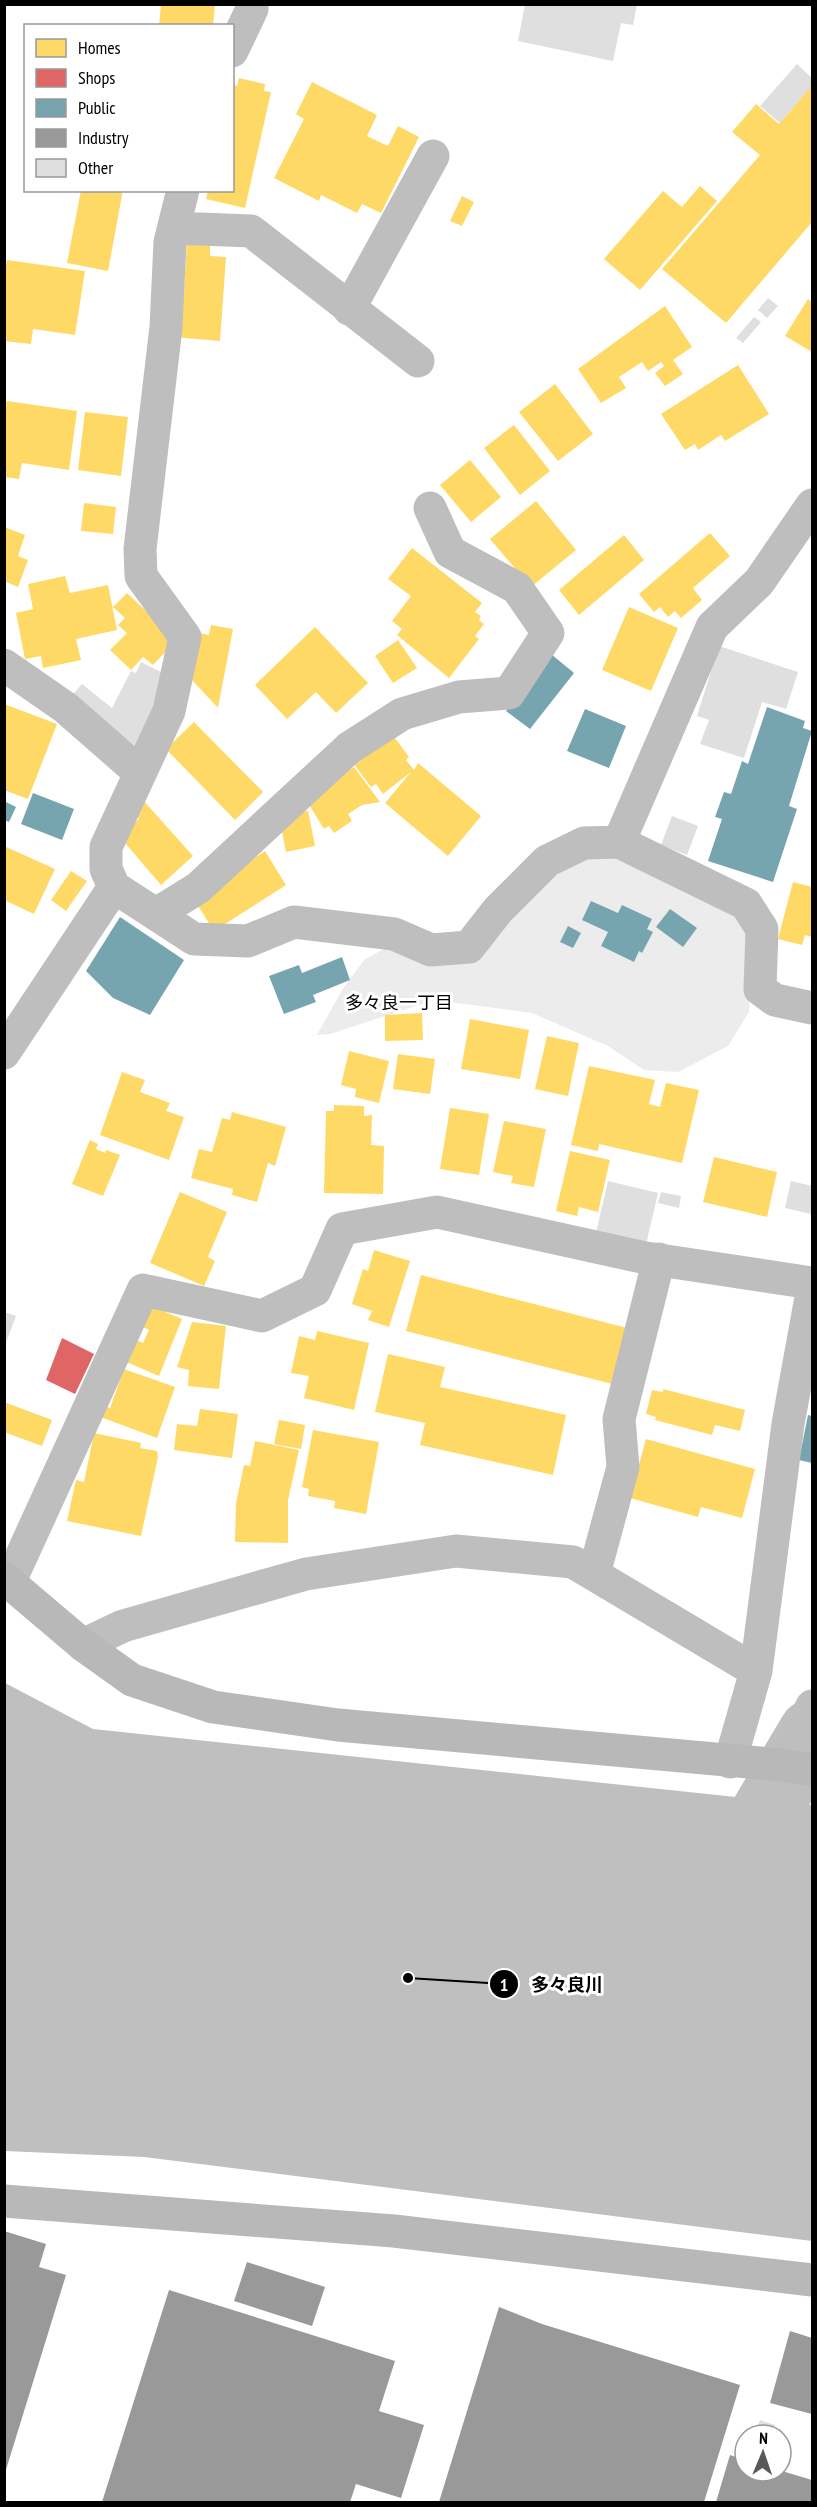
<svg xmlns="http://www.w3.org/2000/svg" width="817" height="2507" viewBox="0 0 817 2507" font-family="'PT Sans Narrow','Noto Sans JP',sans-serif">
  <rect width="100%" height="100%" fill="#fff"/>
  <path fill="#ececec" d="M614 850 736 911 746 932 752 963 749 1012 728 1046 678 1072 644 1070 608 1046 532 1013 434 1000 330 1034 317 1035 342 990 364 960 389 946 478 952 544 877 582 857Z"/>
  <path fill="#bfbfbf" d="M5 1683 93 1729 812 1805V2241L144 2157 5 2151Z"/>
  <path fill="#ffd966" d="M161 4H215L213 26H159Z
    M239 78 265 84 264 91 271 92 245 208 206 199 208 190H232V84L237 86Z
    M312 82 377 115 367 136 388 146 398 126 419 137 381 213 362 204 357 213 321 195 319 201 274 178 304 119 296 114Z
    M812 85V222L726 323 662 269 760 155 732 132 756 104 779 124Z
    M700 186 717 201 640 290 604 259 663 191 682 207Z
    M81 190H123L108 271 67 263Z
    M462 196 474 202 462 226 450 221Z
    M187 239 210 241V256L226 257 220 341 174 337 184 292Z
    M7 260 85 271 75 335 33 329 31 344 4 341V276Z
    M808 299 812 302V352L785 336Z
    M665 306 692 347 673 360 683 374 665 386 655 373 664 366 661 362 648 371 642 362 619 377 626 388 601 403 578 369Z
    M738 365 769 414 725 441 721 435 698 450 695 444 685 450 661 414Z
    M555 384 593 434 558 461 519 412Z
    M7 401 77 411 69 470 22 463 19 479 4 477V409Z
    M85 412 128 417 121 476 78 470Z
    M514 425 550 471 520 495 484 448Z
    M470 460 501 497 471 522 440 485Z
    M536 501 576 550 531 587 490 539Z
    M84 503 116 507 113 534 81 531Z
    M4 527 25 535 18 556 28 560 18 587 6 582 4 586Z
    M710 533 730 556 693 588 702 600 681 618 675 611 668 617 660 607 654 612 639 594Z
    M624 535 644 560 579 615 559 590Z
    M412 548 482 603 475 612 481 616 479 620 484 624 475 636 479 639 449 678 397 635 402 629 392 621 411 596 388 579Z
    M65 576 70 593 108 585 117 630 76 639 81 660 43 668 41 656 25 659 16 613 33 609 28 584Z
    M127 593 164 628 161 632 173 644 153 665 143 657 131 670 110 650 127 633 118 625 125 618 113 607Z
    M629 607 678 628 651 691 602 670Z
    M211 625 233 629 218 708 192 680 200 633 209 635Z
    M315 627 368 683 336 713 316 692 287 719 255 685Z
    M398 640 417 668 393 683 375 656Z
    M4 704 57 724 28 799 4 790Z
    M194 722 263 792 235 820 166 749Z
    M392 734 409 757 406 760 414 770 418 763 481 816 448 856 385 803 411 772 383 794 376 784 371 787 353 763Z
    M354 767 380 802 362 805 348 814 352 821 334 833 329 826 324 829 305 798Z
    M143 800 193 856 161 885 119 836 139 819 131 810Z
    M308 811 315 846 286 852 279 816Z
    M4 846 55 869 34 914 4 900Z
    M265 851 286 885 214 931 193 898Z
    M71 871 87 881 66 911 51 900Z
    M793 882 812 887V937L805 935 802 945 778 939Z
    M422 1013 423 1040 385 1041V1015Z
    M470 1019 529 1030 520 1079 461 1069Z
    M547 1036 579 1043 568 1096 535 1089Z
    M349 1051 389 1061 379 1103 355 1097 356 1089 341 1085Z
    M398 1054 435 1059 430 1094 393 1089Z
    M589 1066 655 1080 649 1104 660 1107 666 1083 699 1090 682 1163 599 1144 598 1151 571 1145Z
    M122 1072 145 1080 140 1092 170 1103 166 1111 184 1117 169 1160 100 1135Z
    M334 1105 364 1106V1116L372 1115 371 1145 384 1146 383 1194 324 1193 326 1111H334Z
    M450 1108 489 1114 479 1175 440 1169Z
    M232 1112 286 1127 275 1166 268 1163 257 1202 232 1195 233 1189 191 1178 199 1149 212 1152 222 1118 230 1120Z
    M504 1121 546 1129 534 1187 511 1183 513 1176 493 1172Z
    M90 1140 98 1144 96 1149 105 1153 106 1150 120 1155 103 1196 72 1184Z
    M570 1151 610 1160 598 1212 579 1207 577 1216 556 1211Z
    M714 1157 777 1172 767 1217 703 1202Z
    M180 1192 227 1212 208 1257 215 1261 204 1286 150 1263Z
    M374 1250 410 1261 389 1327 368 1320 372 1311 352 1304 363 1269 368 1271Z
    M421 1275 631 1329 616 1385 406 1331Z
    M147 1304 182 1319 159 1376 122 1360 132 1338 143 1343 149 1330 138 1325Z
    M192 1322 226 1326 219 1389 188 1386 189 1370 177 1367Z
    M317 1331 369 1343 354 1410 304 1398 309 1376 291 1373 299 1336 315 1340Z
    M388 1354 445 1367 440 1387 566 1415 553 1475 420 1445 425 1423 375 1412Z
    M124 1369 175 1387 157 1438 95 1415 99 1404 110 1408Z
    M663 1389 745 1410 740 1431 715 1425 712 1435 655 1420 656 1417 646 1414 652 1390 663 1392Z
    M4 1402 52 1420 42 1446 4 1432Z
    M200 1409 238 1414 232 1458 174 1450 177 1424 197 1426Z
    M279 1420 305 1425 301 1449 274 1444Z
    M313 1430 379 1442 366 1514 334 1508 335 1501 308 1496 309 1489 302 1487Z
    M94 1433 141 1443 140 1448 157 1451 158 1457 141 1536 67 1521 76 1480 84 1482Z
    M646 1439 755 1469 742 1518 701 1507 698 1517 630 1498Z
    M255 1441 299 1450 288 1500V1543L235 1542 236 1503 244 1465 250 1466Z"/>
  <path fill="#e06666" d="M62 1338 94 1354 75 1394 46 1380Z"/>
  <path fill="#76a5af" d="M551 654 574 673 530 729 506 711Z
    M767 707 805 721 803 728 812 731 789 806 797 809 773 882 708 861 722 819 715 817 724 792 731 794 742 761 748 764Z
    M585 709 626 726 609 768 567 751Z
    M33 793 74 809 62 840 21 824Z
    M4 801 16 807 9 822 4 820Z
    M591 901 618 913 622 905 652 919 647 929 653 932 642 953 639 951 634 962 601 946 608 932 582 920Z
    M670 909 697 928 683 947 656 927Z
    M120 917 184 960 150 1015 113 998 86 971Z
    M568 926 581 933 573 948 560 942Z
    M342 957 350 980 313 995 316 1002 284 1014 269 976 299 965 302 973Z
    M808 1415 812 1416V1463L799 1460Z"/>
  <path fill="#999" d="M4 2231 46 2244 39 2267 66 2275 5 2473Z
    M247 2262 325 2287 312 2326 234 2301Z
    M169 2290 395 2361 379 2411 424 2425 401 2498 356 2484 350 2502H102Z
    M499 2307 542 2324 740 2385 704 2502H439Z
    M790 2331 812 2338V2414L770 2403Z
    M730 2455 745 2460V2471H782L812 2480V2502H716Z"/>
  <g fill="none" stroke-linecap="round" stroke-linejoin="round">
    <path stroke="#bfbfbf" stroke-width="68" d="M742 1889 763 1816 812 1733"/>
  </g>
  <path fill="#dfdfdf" d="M525 4H637L633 25 621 23 613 61 518 41Z
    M797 64 812 78V85L780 123 760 106Z
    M768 298 778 306 767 318 758 310Z
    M754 317 761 322 743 343 736 338Z
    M719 646 798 672 786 709 762 702 744 758 700 744 709 720 697 716Z
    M141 662 171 677 134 754 68 700 82 684 112 708 131 671 136 673Z
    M672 816 698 826 687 855 661 845Z
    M608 1181 658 1193 645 1249 595 1237Z
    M791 1181 812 1186 811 1214 785 1208Z
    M661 1192 681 1196 679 1208 658 1203Z
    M4 1312 16 1316 5 1345H4Z
    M760 2420 775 2425 772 2435H755Z"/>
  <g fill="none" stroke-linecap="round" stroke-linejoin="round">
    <path stroke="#bebebe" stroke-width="33" d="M232 51 252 9V4
      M183 190 170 242 166 327 140 549 141 576 185 637 169 711 106 847V869L114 887 194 939 248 941 294 922 394 934 431 950 469 947 498 910 547 861 584 843 619 842 746 904 762 929 760 989 775 1000 812 1008
      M174 228 251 231 418 361
      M349 309 433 156
      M4 665 66 708 139 772
      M619 842 712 627 759 582 812 505
      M156 914 198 888 349 748 402 714 459 697 509 693 548 633 517 588 450 552 430 508
      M4 1053 114 887
      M594 1574 623 1467 619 1419 659 1259
      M10 1581 143 1290 262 1316 315 1290 342 1229 437 1212 646 1258 812 1283
      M83 1645 123 1626 306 1574 456 1551 573 1562 756 1671
      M730 1762 756 1671 788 1424 812 1292
      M782 1765 812 1706"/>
    <path stroke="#b8b8b8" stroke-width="33" d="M4 1578 83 1645 132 1680 213 1707 338 1725 782 1765 812 1770
      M4 2201 394 2231 812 2280"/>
  </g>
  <g text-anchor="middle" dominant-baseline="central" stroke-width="6" stroke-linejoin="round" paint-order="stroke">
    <g font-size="18" fill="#000" stroke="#fff">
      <text x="399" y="1002">多々良一丁目</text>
    </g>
  </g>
  <path fill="none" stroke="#000" stroke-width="2" d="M408 1978L504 1984"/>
  <g fill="#000" stroke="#fff" stroke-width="2">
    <circle cx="408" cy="1978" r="6"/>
    <circle cx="504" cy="1984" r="15"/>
  </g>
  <g font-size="18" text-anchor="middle" font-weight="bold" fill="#fff">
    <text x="504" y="1991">1</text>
  </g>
  <g font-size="18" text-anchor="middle" font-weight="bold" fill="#000" stroke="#fff" stroke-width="6" stroke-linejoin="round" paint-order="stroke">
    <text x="567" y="1991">多々良川</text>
  </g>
  <rect width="817" height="2507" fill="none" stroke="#000000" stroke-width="12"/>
  <rect x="24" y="24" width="210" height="168" fill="#ffffff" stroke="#999999" stroke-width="1.5"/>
  <rect x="36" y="39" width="30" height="18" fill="#ffd966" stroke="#999999" stroke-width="1.5"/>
  <text x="78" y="54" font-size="18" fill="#000000">Homes</text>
  <rect x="36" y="69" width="30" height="18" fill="#e06666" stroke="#999999" stroke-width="1.5"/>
  <text x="78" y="84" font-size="18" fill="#000000">Shops</text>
  <rect x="36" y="99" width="30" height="18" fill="#76a5af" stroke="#999999" stroke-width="1.5"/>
  <text x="78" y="114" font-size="18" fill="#000000">Public</text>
  <rect x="36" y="129" width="30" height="18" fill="#999999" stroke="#999999" stroke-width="1.5"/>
  <text x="78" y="144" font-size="18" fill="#000000">Industry</text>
  <rect x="36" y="159" width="30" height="18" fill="#dfdfdf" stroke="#999999" stroke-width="1.5"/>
  <text x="78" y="174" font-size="18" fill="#000000">Other</text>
  <g transform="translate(763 2453) rotate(2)"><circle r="28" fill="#ffffff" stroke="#999999" stroke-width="1.5"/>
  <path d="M0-4.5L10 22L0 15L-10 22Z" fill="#595959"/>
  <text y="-9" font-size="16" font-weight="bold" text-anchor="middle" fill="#000000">N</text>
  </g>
</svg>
